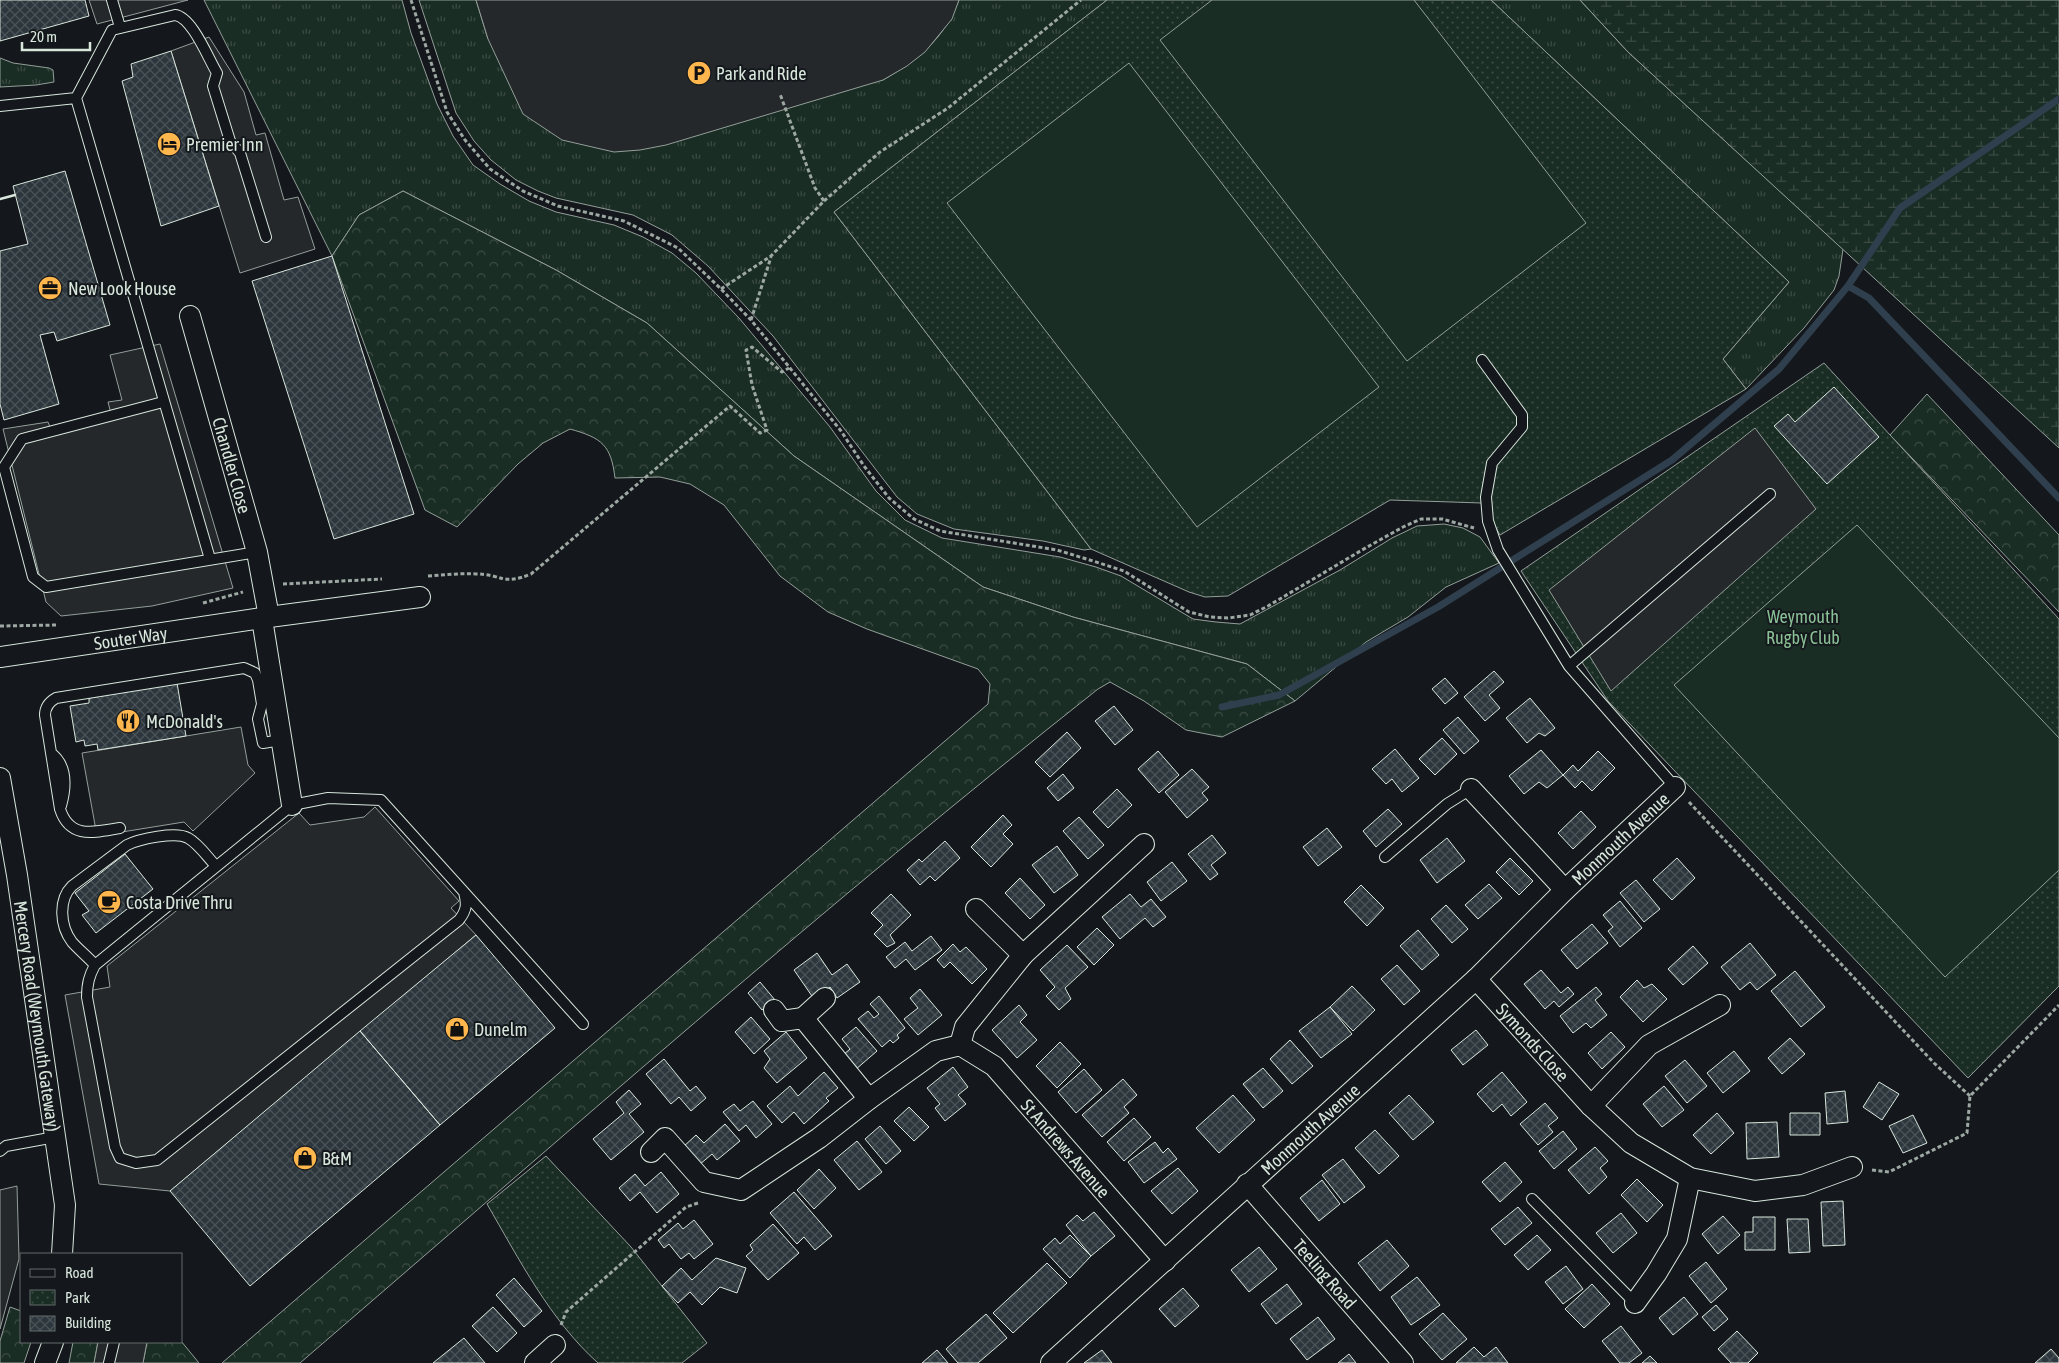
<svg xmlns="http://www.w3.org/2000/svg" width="2059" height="1363" viewBox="0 0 2059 1363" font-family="'Asap Condensed',sans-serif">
  <defs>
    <pattern id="grass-tufts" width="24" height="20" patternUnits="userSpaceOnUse" patternTransform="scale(1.25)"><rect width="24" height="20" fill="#1a2d24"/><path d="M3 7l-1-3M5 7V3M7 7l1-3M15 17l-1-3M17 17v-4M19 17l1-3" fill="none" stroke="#3b4b43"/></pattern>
    <pattern id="forest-crowns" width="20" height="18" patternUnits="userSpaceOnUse" patternTransform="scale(1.25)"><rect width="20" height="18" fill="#1a2d24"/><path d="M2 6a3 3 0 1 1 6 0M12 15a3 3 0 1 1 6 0" fill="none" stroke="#3b4b43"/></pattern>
    <pattern id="wetland-marsh" width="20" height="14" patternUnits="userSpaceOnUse" patternTransform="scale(1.25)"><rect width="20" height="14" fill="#1a2d24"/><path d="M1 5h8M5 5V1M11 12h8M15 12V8" fill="none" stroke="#3b4b43"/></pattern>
    <pattern id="park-dots" width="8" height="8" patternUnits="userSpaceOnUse" patternTransform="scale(1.25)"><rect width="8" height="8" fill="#1a2d24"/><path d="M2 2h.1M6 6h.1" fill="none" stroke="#3b4b43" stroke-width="1.8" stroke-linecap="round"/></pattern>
    <pattern id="building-cross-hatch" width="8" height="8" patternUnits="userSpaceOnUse" patternTransform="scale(1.25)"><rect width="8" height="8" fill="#2c363c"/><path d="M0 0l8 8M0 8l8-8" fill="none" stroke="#4a5358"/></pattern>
  </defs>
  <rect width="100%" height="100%" fill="#14181c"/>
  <path fill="url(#grass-tufts)" stroke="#939e99" d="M204 0H402L411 33 437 104 453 136 473 165 500 184 529 201 556 212 614 225 643 237 672 253 696 273 739 318 830 427 876 491 905 520 942 538 1060 557 1096 567 1121 576 1193 619 1216 622 1240 624 1340 570 1392 538 1417 526 1444 524 1463 528 1480 537 1499 563 1446 587 1408 617 1366 642 1295 701 1247 664 1073 617 983 587 794 456 647 323 556 270 403 191 359 215 332 256Z
    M419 0H476L488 39 883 80C919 59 944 39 959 0H1107L834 212 1091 549 1084 550 1043 541 954 529 917 514 897 497 773 336 708 266 672 235 633 215 556 198 538 191 516 180 491 160 474 141 456 113Z
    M1491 0H1580L1628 52 1843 249 1839 276 1834 290 1804 328 1746 389 1723 359 1789 282Z
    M0 58 13 63 49 68 53 70 54 82 36 85 0 87Z"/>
  <path fill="url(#forest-crowns)" stroke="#939e99" d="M403 191 556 270 647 323 794 456 983 587 1073 617 1247 664 1295 701 1222 737 1186 730 1144 701 1110 682 1098 689C825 905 564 1136 300 1363H222L988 704 990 684 978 669 867 629 828 612 780 576 724 505 690 484 660 477 615 478C611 445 602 438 570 429L543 443 518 464 457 527 425 510 332 256 359 215Z
    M1927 394 2059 535V612L1890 435Z
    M10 1307 21 1311V1342H31L24 1363H0V1341Z
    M181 1341 199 1363H143L147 1342Z
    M73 1342H98L94 1363H69Z"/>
  <path fill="url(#wetland-marsh)" stroke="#939e99" d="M1580 0H2059V448L1628 52Z"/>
  <path fill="url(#park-dots)" stroke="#939e99" d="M1107 0H1491L1789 282 1723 359 1746 389 1500 535 1482 503 1390 500 1228 596 1205 597 1189 592 1091 549 834 212Z
    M1824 363 2059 619V986L1968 1078 1608 701 1521 571Z
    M546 1156 631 1247 707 1343 682 1363H598C550 1320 519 1259 487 1204Z"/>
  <path fill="#1a2d24" stroke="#939e99" d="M1212 0H1414L1586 223 1407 361 1160 40Z
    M1129 63 1379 387 1197 527 947 203Z
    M1857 525 2059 738V870L1945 977 1674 685Z"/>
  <path fill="#24282b" stroke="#939e99" d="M89 0H188L97 24Z
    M476 0H959L952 19 925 52 907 66 883 80 666 145 640 150 614 152 562 140 523 114 488 39Z
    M209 37 244 92 256 135 265 133 284 200 298 197 315 249 240 273 171 51Z
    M160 344 233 588 152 606 61 616 46 602 3 429 48 422 53 435 112 418 108 402 122 400 110 355Z
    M1755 428 1816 509 1611 691 1549 590Z
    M241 727 248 765 255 773 193 831 184 822 97 836 82 753Z
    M375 807 459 901 451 908 476 935 170 1191 99 1184 65 995 110 987 107 966 299 813 310 825 364 817Z
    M17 1186 19 1259 0 1329V1190Z
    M98 1342H147L143 1363H94Z"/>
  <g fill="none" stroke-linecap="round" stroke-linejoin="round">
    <path stroke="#2f3f4d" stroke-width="7" d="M1848 286 1869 298 2059 498
      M1222 707 1279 695 1438 607 1672 460 1779 369 1848 286 1900 208 2059 99"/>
  </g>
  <path fill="url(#building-cross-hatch)" stroke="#d8e6dc" d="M0 0H85L89 16 0 41Z
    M171 51 219 206 161 226 122 81 133 77 131 64Z
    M65 171 110 325 57 341 54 332 40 335 59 404 4 420 0 404V251L28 244 13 186Z
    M332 256 414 514 334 539 252 281Z
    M1834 387 1879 437 1827 484 1774 426 1788 414 1795 422Z
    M1494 671 1504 682 1489 695 1500 708 1485 721 1464 697Z
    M1445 678 1458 693 1445 704 1432 689Z
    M177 683 186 736 98 750 97 744 85 746 84 740 76 742 70 706 89 703V698Z
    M1530 698 1555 728 1545 736 1539 733 1527 743 1506 718Z
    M1114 706 1133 730 1115 745 1095 721Z
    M1458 717 1479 741 1464 754 1443 730Z
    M1067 732 1081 748 1050 777 1035 762Z
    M1442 738 1457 754 1435 775 1419 759Z
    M1395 749 1419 778 1402 792 1392 779 1386 784 1372 769Z
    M1541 750 1563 775 1547 788 1539 782 1524 794 1509 776Z
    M1158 751 1179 775 1159 793 1138 769Z
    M1598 751 1615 768 1592 791 1582 781 1575 788 1563 775 1573 765 1578 771Z
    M1192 769 1209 787 1202 793 1208 800 1187 818 1165 792Z
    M1063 774 1074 788 1058 801 1047 788Z
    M1117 789 1132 805 1108 828 1093 812Z
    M1388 809 1402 824 1376 847 1363 831Z
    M1581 811 1596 827 1573 849 1558 833Z
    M1003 815 1012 825 1003 834 1013 844 991 867 971 847Z
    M1079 817 1104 845 1088 859 1063 831Z
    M1327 828 1342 847 1318 866 1303 847Z
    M1212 835 1226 853 1211 865 1218 874 1210 880 1188 854Z
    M1447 838 1465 861 1437 883 1420 860Z
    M945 841 960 858 935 881 930 876 920 885 907 870 919 859 922 862Z
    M1057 846 1078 875 1054 893 1032 865Z
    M125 854 153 889 96 933 82 915 89 911 75 893Z
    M1510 858 1533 881 1519 895 1496 872Z
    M1677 858 1695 878 1672 900 1653 880Z
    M1172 862 1187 881 1161 901 1147 882Z
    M1020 878 1045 905 1030 919 1005 893Z
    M1636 880 1660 909 1644 922 1620 893Z
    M1489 884 1502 898 1478 919 1465 905Z
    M1361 885 1384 908 1367 926 1344 902Z
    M891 894 911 915 890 935 895 943 887 947 874 934 883 925 871 913Z
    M1130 894 1141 907 1151 899 1166 917 1153 927 1145 918 1120 939 1102 917Z
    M1620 901 1642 928 1620 947 1608 931 1613 927 1603 915Z
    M1446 905 1468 929 1452 943 1431 919Z
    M1592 924 1608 943 1577 969 1561 950Z
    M1097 928 1114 945 1094 965 1077 947Z
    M1418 930 1439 955 1422 970 1400 946Z
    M476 935 555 1028 440 1125 360 1031Z
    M931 936 942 950 915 970 906 959 895 968 886 957 905 942 912 951Z
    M1750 943 1776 975 1757 990 1750 982 1740 990 1721 967Z
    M953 944 960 952 966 947 987 969 972 984 950 962 944 968 937 960Z
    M1067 945 1088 967 1065 988 1071 999 1059 1010 1046 996 1055 987 1040 970Z
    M1693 946 1708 963 1683 985 1668 969Z
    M817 953 832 975 847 964 860 982 837 998 830 987 814 999 794 970Z
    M1397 965 1420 991 1404 1005 1381 979Z
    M1541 970 1561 993 1568 987 1574 994 1559 1007 1554 1001 1545 1009 1524 984Z
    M1795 971 1825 1007 1801 1027 1771 991Z
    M1637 980 1644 988 1652 984 1667 999 1643 1022 1620 997Z
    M760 982 775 1000 762 1010 748 993Z
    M1352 986 1375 1010 1353 1031 1330 1007Z
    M1596 987 1602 994 1595 1000 1607 1015 1591 1028 1586 1023 1573 1033 1560 1016Z
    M920 989 942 1015 918 1035 904 1019 918 1008 910 998Z
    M879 996 905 1028 897 1035 899 1038 893 1043 890 1040 882 1047 858 1019 868 1011 874 1018 879 1014 870 1004Z
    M1019 1005 1027 1015 1020 1022 1037 1040 1017 1058 992 1030Z
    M1330 1007 1352 1034 1321 1058 1299 1031Z
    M751 1017 770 1039 754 1054 735 1032Z
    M856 1027 877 1051 855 1070 843 1055 850 1049 842 1039Z
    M1476 1030 1488 1045 1463 1065 1451 1050Z
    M360 1031 440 1125 250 1286 170 1191Z
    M786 1032 807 1058 777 1083 764 1068 770 1059 764 1051Z
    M1611 1032 1625 1047 1602 1069 1588 1053Z
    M1790 1038 1805 1054 1782 1074 1768 1058Z
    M1290 1040 1313 1066 1292 1084 1270 1059Z
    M1060 1042 1081 1064 1057 1088 1036 1066Z
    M1734 1051 1750 1071 1723 1093 1707 1073Z
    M664 1059 690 1091 696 1086 706 1098 691 1111 679 1097 671 1104 646 1074Z
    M1685 1060 1707 1086 1687 1103 1665 1076Z
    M953 1067 968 1087 958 1095 966 1104 945 1121 935 1108 940 1104 927 1088Z
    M1263 1068 1283 1091 1263 1108 1243 1084Z
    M1084 1069 1102 1090 1076 1113 1058 1092Z
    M824 1072 838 1088 826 1098 829 1101 804 1124 794 1112 782 1123 767 1106 790 1086 798 1096Z
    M1502 1072 1527 1102 1511 1116 1502 1104 1493 1112 1477 1094Z
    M1123 1079 1137 1095 1124 1107 1129 1113 1102 1137 1082 1115Z
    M1879 1082 1899 1094 1882 1120 1863 1107Z
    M1664 1086 1684 1110 1662 1127 1643 1104Z
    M629 1090 641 1104 629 1114 644 1132 611 1160 593 1139 624 1113 616 1102Z
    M1845 1091 1848 1122 1827 1124 1825 1093Z
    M1233 1095 1255 1120 1219 1153 1196 1128Z
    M1409 1095 1434 1122 1413 1140 1389 1113Z
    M753 1101 772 1124 756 1138 746 1125 739 1131 723 1112 734 1104 740 1111Z
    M1545 1103 1558 1118 1548 1126 1553 1132 1538 1145 1520 1124Z
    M909 1107 929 1127 914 1141 894 1121Z
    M1717 1113 1734 1133 1711 1154 1693 1135Z
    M1790 1113H1820V1135H1790Z
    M1913 1115 1927 1143 1903 1153 1889 1126Z
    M1134 1118 1151 1137 1124 1161 1107 1142Z
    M1777 1122 1779 1157 1747 1159 1746 1123Z
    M725 1124 740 1141 717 1160 712 1154 699 1165 682 1148 696 1135 704 1143Z
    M880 1126 901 1151 886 1164 865 1139Z
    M1375 1130 1399 1156 1379 1174 1355 1148Z
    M1563 1131 1577 1149 1554 1169 1539 1151Z
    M857 1141 882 1172 859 1190 834 1160Z
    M1155 1142 1163 1153 1168 1148 1177 1159 1144 1183 1128 1162Z
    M1595 1147 1608 1161 1600 1168 1607 1177 1589 1194 1568 1170Z
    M1343 1159 1365 1187 1344 1203 1322 1175Z
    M1505 1162 1522 1182 1500 1202 1482 1182Z
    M1178 1168 1198 1191 1172 1214 1151 1191Z
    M819 1169 836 1188 814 1209 797 1190Z
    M661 1172 679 1194 657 1213 640 1192 630 1201 619 1188 635 1174 645 1186Z
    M1637 1179 1663 1205 1647 1222 1621 1195Z
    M1322 1180 1340 1204 1319 1221 1300 1198Z
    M794 1192 832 1236 815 1250 804 1237 797 1244 770 1213Z
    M1843 1201 1845 1245 1823 1246 1821 1202Z
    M1518 1207 1532 1223 1505 1245 1491 1229Z
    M1094 1212 1115 1236 1091 1256 1066 1225 1077 1215 1083 1221Z
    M1621 1213 1637 1233 1613 1253 1596 1233Z
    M1723 1216 1740 1235 1718 1254 1702 1234Z
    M1753 1217H1775V1250H1745V1232H1753Z
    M1787 1219H1808L1810 1252 1789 1253Z
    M694 1220 713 1244 694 1259 689 1253 681 1259 669 1244 664 1248 658 1240 678 1223 683 1229Z
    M773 1224 799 1253 768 1280 746 1256 753 1250 750 1245Z
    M1070 1235 1091 1256 1070 1278 1043 1249 1055 1238 1060 1244Z
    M1537 1235 1551 1250 1528 1270 1514 1255Z
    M1387 1240 1409 1266 1380 1291 1358 1263Z
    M1259 1247 1277 1269 1249 1292 1231 1270Z
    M716 1258 746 1268 737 1293 720 1287 702 1305 690 1292 678 1303 662 1286 681 1268 692 1280Z
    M1706 1262 1727 1289 1711 1303 1689 1276Z
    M1047 1263 1067 1283 1013 1333 993 1313Z
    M1566 1266 1583 1289 1563 1304 1545 1282Z
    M1417 1277 1440 1305 1411 1325 1391 1297Z
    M514 1278 542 1311 524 1327 496 1295Z
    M1287 1284 1302 1304 1276 1324 1261 1304Z
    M1592 1284 1610 1304 1584 1328 1565 1309Z
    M1183 1288 1199 1306 1175 1327 1159 1309Z
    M1684 1297 1698 1314 1673 1335 1659 1318Z
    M1716 1305 1728 1319 1714 1331 1702 1317Z
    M493 1307 517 1333 497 1352 472 1326Z
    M1443 1313 1467 1339 1442 1360 1419 1334Z
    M986 1314 1007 1338 978 1363H958L946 1349Z
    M1318 1317 1335 1339 1307 1360 1290 1339Z
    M1621 1326 1642 1353 1629 1363H1620L1602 1341Z
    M1737 1331 1758 1353 1748 1363H1731L1718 1349Z
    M464 1338 485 1363H433Z
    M1474 1347 1484 1357 1496 1347 1508 1363H1456Z
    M2051 1349 2059 1358V1363H2035Z
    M937 1350 948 1363H922Z
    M1102 1350 1112 1363H1084Z
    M1349 1354 1356 1363H1338Z
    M1650 1356 1657 1363H1642Z"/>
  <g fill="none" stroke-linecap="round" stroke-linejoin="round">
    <g stroke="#d8e6dc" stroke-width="12">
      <path id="service" d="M112 0 120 27
        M76 98 210 559
        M0 106 76 98 112 30 175 15C192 17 208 58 217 73L213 86 230 141 240 153 266 237
        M1482 360 1522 415V427L1492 463 1486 497 1488 521 1498 550 1569 666 1675 787
        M163 402 22 439 4 467 33 577 46 587 257 552
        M1569 666 1770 494
        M51 753C68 766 66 788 61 806
        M120 828C95 832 70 840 60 809L45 715C45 707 49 702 56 698L244 668 255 673 258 680 262 704 258 719 263 743 281 740
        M1385 857 1447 804 1471 789
        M464 892C467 904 467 910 459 920L157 1160 136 1163 120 1158 115 1147 87 997C87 984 89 976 95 965L292 805 328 798 381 800 583 1024
        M95 965C88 957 79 950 72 942 60 926 58 900 72 886L127 845C139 839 176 831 188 838 199 844 208 858 216 866
        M0 1151 6 1146 55 1137
        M1532 1199 1635 1303
        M109 1363 114 1342"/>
    </g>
    <g stroke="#d8e6dc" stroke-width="22">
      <g id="minor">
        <path id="s1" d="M190 316 257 552 269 617"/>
        <path d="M262 619 292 805"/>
        <path id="s2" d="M0 657 269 617 420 597"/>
        <path id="s3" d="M0 778 17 875 65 1205 62 1254"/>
        <path d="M1471 789 1565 890"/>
        <path d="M976 909 1023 955"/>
        <path id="s4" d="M1476 979 1591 1106 1631 1143 1690 1178 1755 1191 1803 1185 1852 1167"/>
        <path d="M774 1010 782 1021 803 1018 869 1099"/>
        <path d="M803 1018 825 998"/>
        <path d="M960 1045 965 1027 1023 955 1144 844"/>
        <path d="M1591 1106 1649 1045 1720 1005"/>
        <path id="s5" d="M651 1152 665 1138 704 1182 741 1190 819 1138 869 1099 936 1051 960 1045 994 1066 1165 1261"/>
        <path id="s6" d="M1247 1184 1403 1363"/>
        <path d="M1635 1303 1656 1274 1677 1239 1690 1178"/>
        <path d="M45 1363 53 1342"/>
        <path d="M535 1363 555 1345"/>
        <path id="s7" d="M1051 1363 1476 979 1565 890 1675 787"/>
      </g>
    </g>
    <path stroke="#9da8a2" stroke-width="3" stroke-dasharray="4 2.5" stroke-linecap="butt" d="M411 0 447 112 465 140 490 169 523 191 558 206 624 221 678 248 721 289 751 320 841 431 864 466 889 498 914 519 940 531 1057 550 1093 561 1124 571 1189 612 1210 617 1228 618 1250 615 1268 606 1362 550 1403 527 1421 519H1442L1474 528
      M824 201 880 152 948 108 1081 0
      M721 289 771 256 824 201 815 188 780 94
      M751 320 771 257
      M428 576C444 575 460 573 476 574 502 574 502 586 531 574L730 406 760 433 767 430 752 385 746 350 752 347 782 372 789 368
      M283 584 382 579
      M203 603 243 592
      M0 626 57 625
      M1689 802 1934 1063 1970 1096
      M1872 1170 1889 1172 1967 1133 1970 1096 2059 1005
      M561 1325 566 1312 686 1207 698 1203"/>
    <use href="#service" stroke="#14181c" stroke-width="10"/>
    <use href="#minor" stroke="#14181c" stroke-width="20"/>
    <path stroke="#d8e6dc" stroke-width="2.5" d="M0 199 15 195"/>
  </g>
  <defs>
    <g id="parking-disc" transform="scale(1.25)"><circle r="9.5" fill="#ffb74d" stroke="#14181c"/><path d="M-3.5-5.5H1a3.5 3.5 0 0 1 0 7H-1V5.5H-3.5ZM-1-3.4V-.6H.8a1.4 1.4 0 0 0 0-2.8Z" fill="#111"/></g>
    <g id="hotel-disc" transform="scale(1.25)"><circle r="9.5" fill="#ffb74d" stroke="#14181c"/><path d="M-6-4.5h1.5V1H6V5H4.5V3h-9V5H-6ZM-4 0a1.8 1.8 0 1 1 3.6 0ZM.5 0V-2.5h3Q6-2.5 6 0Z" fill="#111"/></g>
    <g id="office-disc" transform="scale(1.25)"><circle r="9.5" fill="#ffb74d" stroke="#14181c"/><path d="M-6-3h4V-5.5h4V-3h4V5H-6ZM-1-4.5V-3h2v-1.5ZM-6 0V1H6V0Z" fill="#111"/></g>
    <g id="restaurant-disc" transform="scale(1.25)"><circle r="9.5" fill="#ffb74d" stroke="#14181c"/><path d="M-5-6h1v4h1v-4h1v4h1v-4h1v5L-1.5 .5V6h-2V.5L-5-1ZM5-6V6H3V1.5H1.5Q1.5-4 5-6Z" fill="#111"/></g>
    <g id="cafe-disc" transform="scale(1.25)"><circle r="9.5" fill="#ffb74d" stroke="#14181c"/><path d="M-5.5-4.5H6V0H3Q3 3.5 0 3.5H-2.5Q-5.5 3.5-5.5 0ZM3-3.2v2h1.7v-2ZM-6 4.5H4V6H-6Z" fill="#111"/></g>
    <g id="shop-disc" transform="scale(1.25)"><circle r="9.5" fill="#ffb74d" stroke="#14181c"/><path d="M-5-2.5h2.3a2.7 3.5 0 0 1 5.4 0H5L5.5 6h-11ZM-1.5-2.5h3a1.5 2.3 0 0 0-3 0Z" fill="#111"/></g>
  </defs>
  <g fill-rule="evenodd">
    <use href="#parking-disc" x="699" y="73"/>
    <use href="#hotel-disc" x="169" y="144"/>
    <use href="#office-disc" x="50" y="288"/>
    <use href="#restaurant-disc" x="128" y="721"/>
    <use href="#cafe-disc" x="109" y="902"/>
    <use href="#shop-disc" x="457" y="1029"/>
    <use href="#shop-disc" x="305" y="1158"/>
  </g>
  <g text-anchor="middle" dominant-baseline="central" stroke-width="4" stroke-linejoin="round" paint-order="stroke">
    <g font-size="18" fill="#d8e6dc" stroke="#14181c" text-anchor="start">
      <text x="716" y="73">Park and Ride</text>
      <text x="186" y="144">Premier Inn</text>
      <text x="68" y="288">New Look House</text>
      <text x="146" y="721">McDonald's</text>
      <text x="126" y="902">Costa Drive Thru</text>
      <text x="474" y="1029">Dunelm</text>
      <text x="322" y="1158">B&amp;M</text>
    </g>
    <g font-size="18" fill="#d8e6dc" stroke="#14181c">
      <text stroke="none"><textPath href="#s1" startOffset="155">Chandler Close</textPath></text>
      <text stroke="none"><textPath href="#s2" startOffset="132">Souter Way</textPath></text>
      <text stroke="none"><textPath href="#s7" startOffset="774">Monmouth Avenue</textPath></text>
      <text stroke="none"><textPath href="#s3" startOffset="241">Mercery Road (Weymouth Gateway)</textPath></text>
      <text stroke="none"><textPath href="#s4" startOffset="85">Symonds Close</textPath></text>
      <text stroke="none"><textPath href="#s7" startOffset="349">Monmouth Avenue</textPath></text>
      <text stroke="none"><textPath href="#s5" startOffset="530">St Andrews Avenue</textPath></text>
      <text stroke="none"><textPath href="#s6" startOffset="119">Teeling Road</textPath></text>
    </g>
    <g font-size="18" fill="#8ac095" stroke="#14181c">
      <text x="1803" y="616">Weymouth<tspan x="1803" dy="21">Rugby Club</tspan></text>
    </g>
  </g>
  <rect x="20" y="1253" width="162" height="90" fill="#14181c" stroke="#626a69"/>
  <rect x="30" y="1269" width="25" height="8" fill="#14181c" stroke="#626a69"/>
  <text x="65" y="1278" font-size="15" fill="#d8e6dc">Road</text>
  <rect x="30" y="1290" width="25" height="15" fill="url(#park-dots)" stroke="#626a69"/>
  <text x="65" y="1303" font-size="15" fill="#d8e6dc">Park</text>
  <rect x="30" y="1316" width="25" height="15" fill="url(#building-cross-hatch)" stroke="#626a69"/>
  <text x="65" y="1328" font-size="15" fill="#d8e6dc">Building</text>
  <path d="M22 42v8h68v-8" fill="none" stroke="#d8e6dc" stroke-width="2.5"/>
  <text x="30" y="42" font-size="15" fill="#d8e6dc" stroke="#14181c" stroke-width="4" paint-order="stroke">20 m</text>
</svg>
